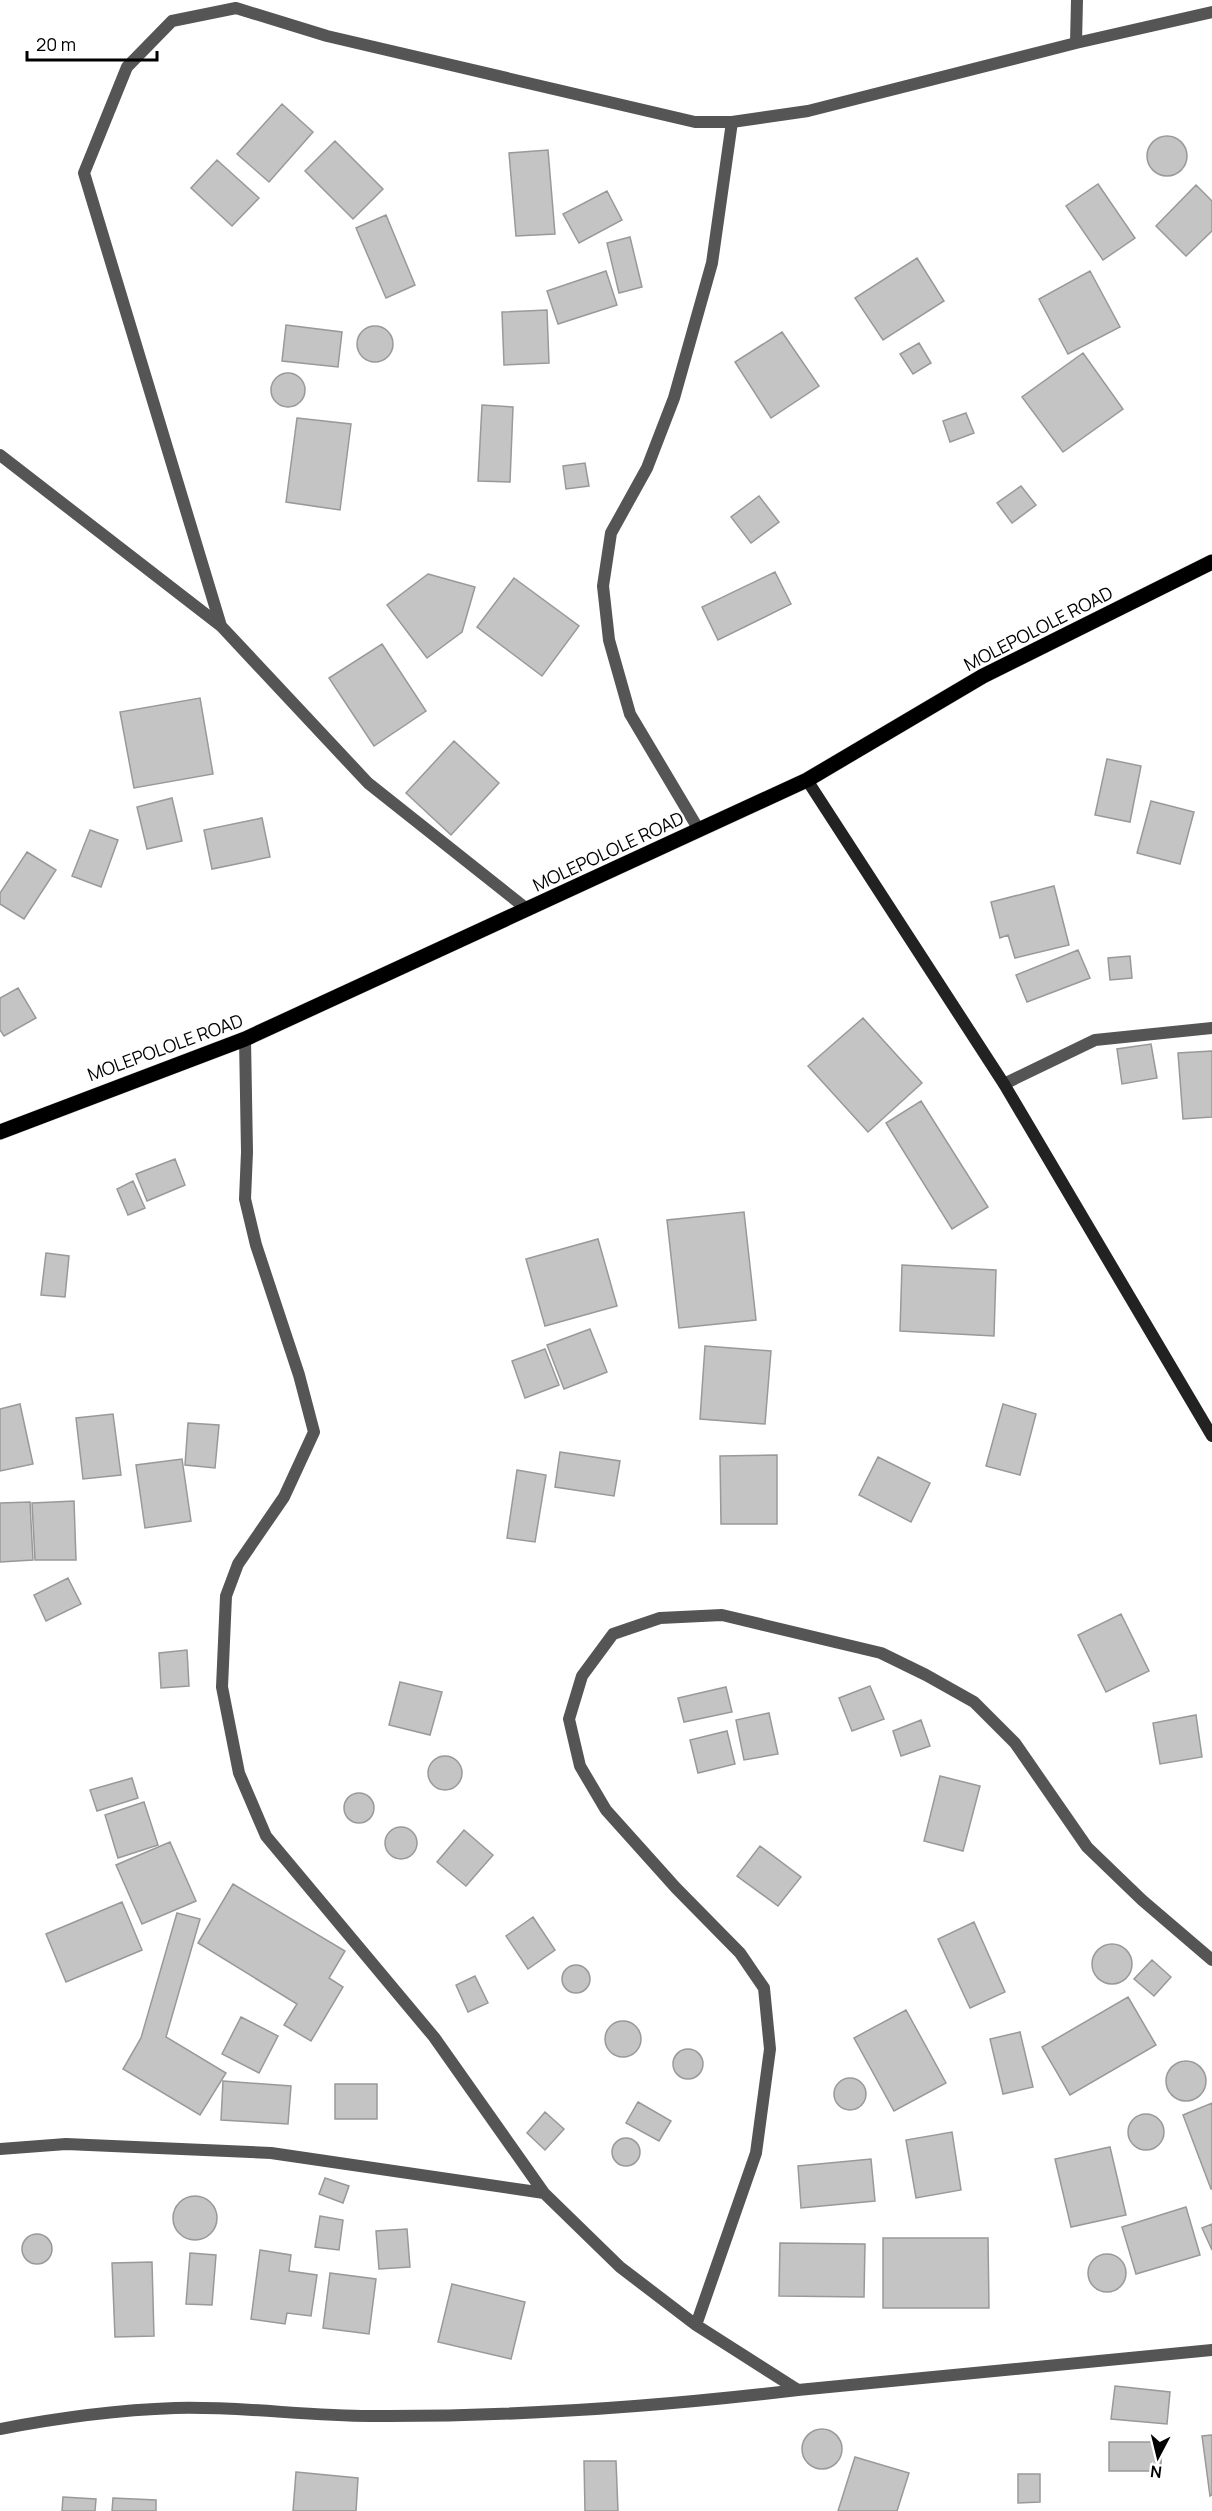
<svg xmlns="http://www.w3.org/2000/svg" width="1212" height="2511" viewBox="0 0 1212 2511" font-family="Manrope,sans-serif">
  <rect width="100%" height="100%" fill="#fff"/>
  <path fill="#c4c4c4" stroke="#999" stroke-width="1.5" d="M282 104 313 132 269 182 237 154Z
    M1147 156a20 20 0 1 1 40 0a20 20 0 1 1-40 0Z
    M335 141 383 189 353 219 305 171Z
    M548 150 555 234 516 236 509 153Z
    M217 160 259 198 232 226 191 188Z
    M1098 184 1135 238 1103 260 1066 206Z
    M1196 185 1212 201V231L1186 256 1156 226Z
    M607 191 622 220 579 243 563 214Z
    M386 215 415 285 386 298 356 228Z
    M630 237 642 287 619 293 607 243Z
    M917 258 944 301 883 340 855 298Z
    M606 271 617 305 558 324 547 291Z
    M1090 271 1120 327 1068 354 1039 299Z
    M547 310 549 363 504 365 502 312Z
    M286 325 342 332 338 367 282 361Z
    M357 344a18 18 0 1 1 36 0a18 18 0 1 1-36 0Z
    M782 332 819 386 771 418 735 362Z
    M919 343 931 363 913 374 900 354Z
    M1083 353 1123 409 1063 452 1022 397Z
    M271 390a17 17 0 1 1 34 0a17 17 0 1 1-34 0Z
    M482 405 513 407 510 482 478 481Z
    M966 413 974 433 950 442 943 421Z
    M297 418 351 424 340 510 286 502Z
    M585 463 589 486 566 489 563 466Z
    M1021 486 1036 505 1012 523 997 503Z
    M759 496 779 522 751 543 731 517Z
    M775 572 791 604 718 640 702 607Z
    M428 574 475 587 462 632 427 658 387 605Z
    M514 578 579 626 542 676 477 627Z
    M382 644 426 711 374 746 329 678Z
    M200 698 213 774 134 788 120 712Z
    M454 741 499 783 451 835 406 793Z
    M1107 759 1141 766 1130 822 1095 815Z
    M172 798 182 841 147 849 137 807Z
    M1151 801 1194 812 1180 864 1137 853Z
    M262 818 270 857 212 869 204 830Z
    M90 830 118 840 101 887 72 876Z
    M27 852 56 870 24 919 0 904V893Z
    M1054 886 1069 945 1015 958 1008 935 1000 938 991 902Z
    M1078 950 1090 978 1027 1002 1016 975Z
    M1130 956 1132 978 1110 980 1108 958Z
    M18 988 36 1018 4 1036 0 1030V998Z
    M863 1018 922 1083 868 1132 808 1066Z
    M1151 1044 1157 1078 1122 1084 1117 1049Z
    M1212 1051V1117L1183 1119 1178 1053Z
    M921 1101 988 1207 952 1229 886 1123Z
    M175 1159 185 1185 147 1201 136 1174Z
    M133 1181 145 1208 128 1215 117 1189Z
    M744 1212 756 1320 679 1328 667 1220Z
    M598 1239 617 1306 545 1326 526 1259Z
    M46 1253 69 1256 65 1297 41 1295Z
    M902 1265 996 1270 994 1336 900 1331Z
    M590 1329 607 1372 564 1389 547 1345Z
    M705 1346 771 1351 765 1424 700 1419Z
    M545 1349 559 1385 525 1398 512 1361Z
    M20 1404 33 1464 0 1471V1409Z
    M1003 1404 1036 1414 1020 1475 986 1466Z
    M113 1414 121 1475 83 1479 76 1418Z
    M188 1423 219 1425 215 1468 185 1465Z
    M560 1452 620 1461 614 1496 555 1487Z
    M777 1455V1524H721L720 1456Z
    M878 1457 930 1483 911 1522 859 1495Z
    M182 1459 191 1521 145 1528 136 1465Z
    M517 1470 546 1475 535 1542 507 1538Z
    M74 1501 76 1560H35L32 1503Z
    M30 1502 33 1560 0 1562V1503Z
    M68 1578 81 1604 46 1621 34 1595Z
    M1121 1614 1149 1671 1106 1692 1078 1635Z
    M187 1650 189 1686 161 1688 159 1653Z
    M400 1682 442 1692 430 1735 389 1725Z
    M870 1686 884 1719 852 1731 839 1698Z
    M726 1687 732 1712 684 1722 678 1698Z
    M769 1713 778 1754 744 1760 736 1720Z
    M1196 1715 1202 1757 1160 1764 1153 1723Z
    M921 1720 930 1746 901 1756 893 1731Z
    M727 1731 735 1764 698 1773 690 1740Z
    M428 1773a17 17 0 1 1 34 0a17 17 0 1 1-34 0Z
    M940 1776 980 1786 963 1851 924 1841Z
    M132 1778 138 1798 97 1811 90 1790Z
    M344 1808a15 15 0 1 1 30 0a15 15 0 1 1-30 0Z
    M144 1802 158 1845 118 1858 105 1815Z
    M385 1843a16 16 0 1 1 32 0a16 16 0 1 1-32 0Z
    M464 1830 493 1855 466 1886 437 1862Z
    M170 1842 196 1901 142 1924 116 1865Z
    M760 1846 801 1877 778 1906 737 1876Z
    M233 1884 345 1951 329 1978 343 1987 311 2041 284 2025 297 2004 198 1943Z
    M122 1902 142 1950 66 1982 46 1934Z
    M177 1913 200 1919 166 2037 226 2073 200 2115 123 2069 141 2038Z
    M533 1917 555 1950 528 1969 506 1936Z
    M974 1922 1005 1992 970 2008 938 1939Z
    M1092 1964a20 20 0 1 1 40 0a20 20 0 1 1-40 0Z
    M1152 1960 1171 1977 1154 1996 1134 1979Z
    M562 1979a14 14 0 1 1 28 0a14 14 0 1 1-28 0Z
    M475 1976 488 2003 468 2012 456 1985Z
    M1128 1997 1156 2045 1070 2095 1042 2047Z
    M906 2010 946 2083 894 2111 854 2038Z
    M241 2017 278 2036 259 2073 222 2054Z
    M605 2039a18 18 0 1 1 36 0a18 18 0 1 1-36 0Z
    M1020 2032 1033 2087 1003 2094 990 2039Z
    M673 2064a15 15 0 1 1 30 0a15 15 0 1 1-30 0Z
    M1166 2081a20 20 0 1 1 40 0a20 20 0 1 1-40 0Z
    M834 2094a16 16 0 1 1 32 0a16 16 0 1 1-32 0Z
    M223 2081 291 2086 288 2124 221 2120Z
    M335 2084H377V2119H335Z
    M638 2102 671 2121 659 2141 626 2123Z
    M1212 2103V2189H1211L1183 2115Z
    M545 2112 564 2129 545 2150 527 2133Z
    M1128 2132a18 18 0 1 1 36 0a18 18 0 1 1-36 0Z
    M952 2132 961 2190 916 2198 906 2140Z
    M612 2152a14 14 0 1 1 28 0a14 14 0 1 1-28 0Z
    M1110 2147 1126 2215 1071 2227 1055 2159Z
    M871 2159 875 2201 801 2208 798 2166Z
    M325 2178 349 2186 343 2203 319 2194Z
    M173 2218a22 22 0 1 1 44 0a22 22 0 1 1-44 0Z
    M1186 2207 1200 2255 1136 2274 1122 2227Z
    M320 2216 343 2220 339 2250 315 2247Z
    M1212 2224V2250L1202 2228Z
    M407 2229 410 2267 379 2269 376 2231Z
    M22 2249a15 15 0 1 1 30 0a15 15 0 1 1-30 0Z
    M883 2238H988L989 2308H883Z
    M780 2243 865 2244 864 2297 779 2296Z
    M260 2250 291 2255 289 2271 317 2275 311 2316 287 2313 285 2324 251 2319Z
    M190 2253 216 2255 212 2305 186 2304Z
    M1088 2273a19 19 0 1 1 38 0a19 19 0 1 1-38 0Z
    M152 2262 154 2336 115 2337 112 2263Z
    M330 2273 376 2279 369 2334 323 2328Z
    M452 2284 525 2302 511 2359 438 2342Z
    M1115 2386 1170 2392 1167 2424 1111 2419Z
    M802 2449a20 20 0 1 1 40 0a20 20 0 1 1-40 0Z
    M1212 2435V2495L1210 2496 1202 2436Z
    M1109 2442H1161V2471H1109Z
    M855 2457 909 2473 897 2511H838Z
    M584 2461H616L618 2511H585Z
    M296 2472 358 2478 356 2511H293Z
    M1018 2474H1040V2502L1018 2503Z
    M63 2497 96 2499 95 2511H62Z
    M113 2498 156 2500V2511H112Z"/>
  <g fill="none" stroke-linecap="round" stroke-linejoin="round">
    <g stroke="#dbdbdb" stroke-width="16">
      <path id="primary" d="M0 1132 245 1039 807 780 983 676 1212 562"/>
    </g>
    <path stroke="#555" stroke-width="12" d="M1076 43 1077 0
      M732 122 808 111 1076 43 1212 12
      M0 455 221 626 368 783 528 910
      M221 626 84 173 127 67 172 21 236 8 327 36 695 122H732L712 263 674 398 647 468 611 533 603 586 609 640 630 714 699 830
      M245 1039 247 1152 245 1199 256 1245 299 1375 314 1432 284 1497 238 1564 226 1596 222 1687 239 1773 266 1836 434 2037 544 2193 620 2267 696 2325 798 2390 1212 2350
      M1004 1084 1095 1040 1212 1028
      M0 2149 66 2144 271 2153 544 2193
      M696 2325 756 2153 770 2049 764 1988 740 1953 676 1888 606 1810 580 1766 569 1719 582 1676 613 1634 660 1618 722 1615 881 1653 926 1675 974 1702 1015 1743 1087 1847 1142 1900 1212 1960
      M0 2429C57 2418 117 2410 175 2408 240 2406 305 2416 370 2416 513 2417 655 2407 798 2390"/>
    <path stroke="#222" stroke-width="12" d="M807 780 1004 1084 1212 1436"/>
    <use href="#primary" stroke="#000" stroke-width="15"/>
  </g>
  <g text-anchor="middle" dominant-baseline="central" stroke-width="5" stroke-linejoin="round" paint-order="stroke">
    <g font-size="18" fill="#000" stroke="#fff">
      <text transform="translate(1038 628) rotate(-27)">MOLEPOLOLE ROAD</text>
      <text transform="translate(608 851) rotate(-25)">MOLEPOLOLE ROAD</text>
      <text transform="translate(165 1047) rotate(-20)">MOLEPOLOLE ROAD</text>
    </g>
  </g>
  <g transform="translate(1158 2457) rotate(187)" stroke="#ffffff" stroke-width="4.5" paint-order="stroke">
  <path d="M0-4.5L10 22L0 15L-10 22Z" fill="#000000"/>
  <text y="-9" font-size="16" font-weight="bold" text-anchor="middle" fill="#000000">N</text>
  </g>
  <path d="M27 51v9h130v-9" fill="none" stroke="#000000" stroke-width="3"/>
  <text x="36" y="51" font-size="18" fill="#000000" stroke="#ffffff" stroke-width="4.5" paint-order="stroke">20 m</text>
</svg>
